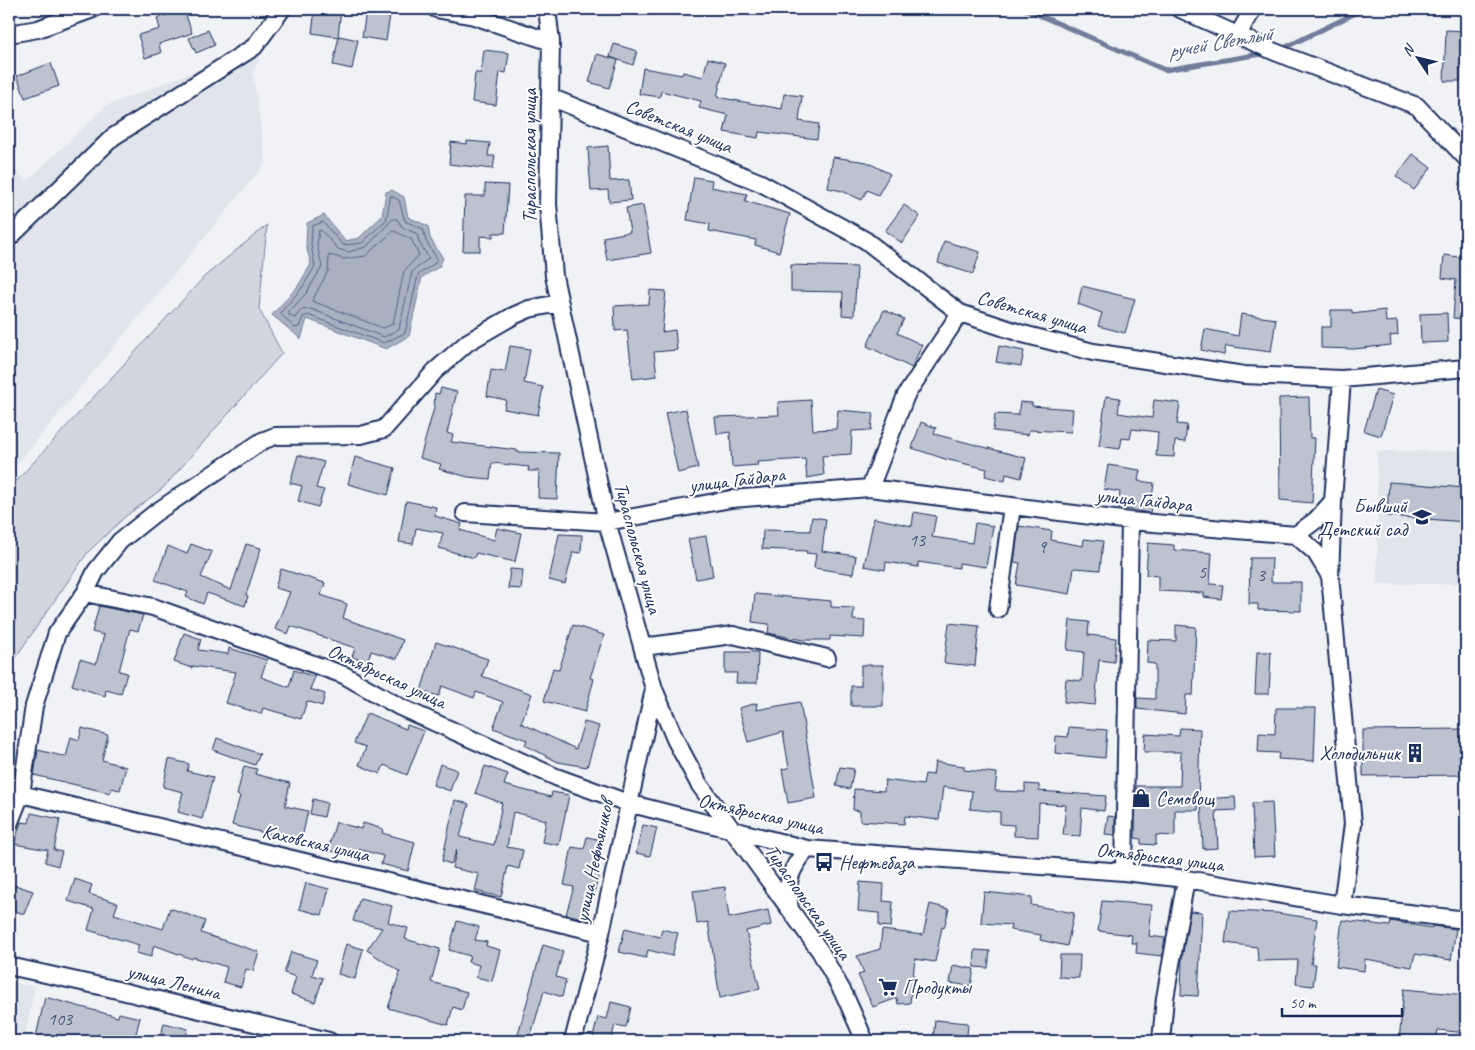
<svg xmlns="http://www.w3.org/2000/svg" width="1475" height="1050" viewBox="0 0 1475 1050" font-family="Caveat,sans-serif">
  <rect width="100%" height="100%" fill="#f1f2f5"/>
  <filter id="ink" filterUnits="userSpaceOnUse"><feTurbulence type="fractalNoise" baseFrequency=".02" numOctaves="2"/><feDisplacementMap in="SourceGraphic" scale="10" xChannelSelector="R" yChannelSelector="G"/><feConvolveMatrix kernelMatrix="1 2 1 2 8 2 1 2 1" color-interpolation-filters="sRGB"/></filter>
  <g filter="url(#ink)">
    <path fill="#e1e4ea" d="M248 37 264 46 253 73 266 163 9 474V164L27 181 106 106 230 57Z
      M1377 451H1466V584H1377Z
      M9 983 35 986 24 1041H9Z"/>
    <path fill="#d2d6df" stroke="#76829e" d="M267 225 259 309 282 353 163 488 126 516 88 552 9 667V489L205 276Z"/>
    <path fill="#a8b0c2" stroke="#707c9a" d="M392 190 404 197 408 217 428 226 430 238 443 258 439 267 422 277 409 336 386 349 307 319 301 339 272 315 298 286 311 264 306 246 307 223 324 215 345 241 359 238 382 216 386 192Z"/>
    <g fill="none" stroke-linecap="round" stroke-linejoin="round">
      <path stroke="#536386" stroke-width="1" d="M391 196 399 200 405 221 423 229 426 241 437 259 435 263 418 275 405 333 384 343 308 315 303 317 299 327 295 328 280 313 302 288 315 266 311 245 312 226 323 222 343 245 362 243 386 220Z
        M393 219H397L402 227 417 234 420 244 429 258 412 272 399 329 384 337 311 309 301 310 295 318 289 315V312L307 292 322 267 317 244 319 230 322 231 338 249 348 252 366 247Z
        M394 231 411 239 419 255 404 271 393 324 383 328 312 301 328 271 329 255 344 259 365 256Z"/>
      <path stroke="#707c9a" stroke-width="5" d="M1025 9 1165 70 1267 53
        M1280 50 1364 9"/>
    </g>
    <path fill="#bcc2d0" stroke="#1b2f5e" d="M165 9H184L192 33 159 44 161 53 145 58 138 35 160 29 157 18 167 15Z
      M315 9H341L338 37 312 33Z
      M366 11 390 15 386 41 362 37Z
      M208 30 215 45 196 53 189 38Z
      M1446 30 1466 31V68H1460V81H1444Z
      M339 36 358 40 352 69 333 65Z
      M614 44 637 51 633 65 610 57Z
      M484 50 509 53 506 73 500 72 496 105 472 102 475 73H481Z
      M597 54 618 60 609 88 589 82Z
      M708 58 725 63 717 97 782 109 784 94 802 96 799 121 819 124 817 139 759 132 758 138 724 132 728 115 699 108 701 101 661 91 660 97 639 94 643 68 682 75 683 72 703 77Z
      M51 63 59 86 25 98 17 76Z
      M467 141 490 143 488 156H495L493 169 449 164 451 142 467 144Z
      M608 146 610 181 629 180 631 200 609 202 608 190 591 191 588 148Z
      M1413 154 1431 168 1414 190 1396 176Z
      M833 157 867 162 890 174 878 195 867 190 862 200 842 191 828 188Z
      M694 177 712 180 711 187 747 194 745 201 790 214 779 252 755 245 756 240 709 231 710 224 687 220Z
      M485 184 508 185 505 233H493V237L480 236V251H463L465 196H485Z
      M643 205 651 253 607 260 603 237 630 232 626 208Z
      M904 205 920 216 902 243 885 231Z
      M944 241 980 252 973 274 938 263Z
      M1444 255 1466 258V319L1453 318 1456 280 1442 278Z
      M791 265 857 267 854 316 842 315 843 292 791 291Z
      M1082 286 1135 299 1125 333 1098 326 1102 313 1078 304Z
      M650 290 666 291 662 332 675 330 677 350 654 352 657 376 633 379 627 330 615 331 614 306 649 304Z
      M884 310 904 319 897 333 922 345 912 368 867 346Z
      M1331 310H1352V314L1385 310 1386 322 1397 321 1398 335 1390 336 1391 345 1354 349 1321 348V327H1331Z
      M1447 313 1448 342 1421 343 1420 314Z
      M1241 314 1276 319 1271 352 1226 346 1224 355 1201 350 1205 329 1238 336Z
      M510 346 530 349 524 383 543 387 538 415 504 409 506 400 487 396 491 370 505 372Z
      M999 346 1024 351 1021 366 996 362Z
      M441 388 457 392 447 433 453 435 451 442 517 450V452L559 453 557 499 538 498 539 471H528L529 467 492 463 490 479 468 477 439 469 441 464 420 458 434 408 435 393 439 394Z
      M1376 390 1393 395 1381 436 1364 431Z
      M1106 396 1120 398 1118 413 1152 418 1154 400 1180 403 1177 424 1187 425 1185 442 1175 441 1174 457 1156 456 1158 432 1132 429 1130 439 1122 438 1120 449 1099 446Z
      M1309 397 1310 438H1315L1312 503 1280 500 1279 398Z
      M811 400 813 430 836 429 838 410 873 413 871 430 852 431 851 454 822 456 824 475 807 478 805 459 757 462 758 465 732 467 730 432 717 434 715 417 779 415 778 402Z
      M1020 402 1032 403V406L1073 409 1071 432 1029 430 1028 435 993 431 995 414 1018 415Z
      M686 409 698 468 678 473 665 413Z
      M921 422 936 428 934 434 1026 458 1021 478 1006 474 1005 481 985 476 987 469 945 459 912 448Z
      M298 455 324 462 316 488 324 490 318 507 298 501 302 486 290 483Z
      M355 457 395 468 388 495 348 484Z
      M1108 465 1140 470 1138 481 1154 483 1150 513 1118 508 1120 492 1104 489Z
      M1389 482 1466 488V522L1387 516Z
      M406 501 436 507 435 516 462 524 460 530 494 540 497 528 521 533 515 562 476 553 474 558 439 548 443 533 416 528 413 544 399 542Z
      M914 512 936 516 932 537 972 543 975 523 993 526 986 567 959 563V568L918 562V567L886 562 885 570 864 566 874 518 912 526Z
      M812 517 826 519 822 551 856 556 853 574 814 568 816 554 806 553 807 551 762 549 763 530 810 531Z
      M1019 526 1052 531 1051 540 1083 546 1084 539 1103 541 1100 570 1074 568 1070 594 1016 585 1020 563 1014 562Z
      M559 534 582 535 581 553 573 552 565 584 549 580Z
      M706 536 713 576 696 579 688 539Z
      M1148 543 1174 545V550L1212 553 1210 584 1223 585 1221 599 1204 597V593L1158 591V576L1146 575Z
      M191 544 212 552 201 577 231 590 246 544 261 548 246 595 248 596 245 606 207 593 203 604 186 597 188 592 155 580 168 546 187 554Z
      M1250 558H1272L1271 582H1301V611L1258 610V604H1249Z
      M281 569 325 583 321 595 347 604 343 618 403 640 397 659 371 651 367 662 352 657 355 648 291 626 288 634 275 629 290 592 275 588Z
      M510 569 523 570 521 589 508 588Z
      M755 594 831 601V607L854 608 853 620 865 621 864 638 830 636V640H803L768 633 769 624 752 622Z
      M99 606 143 615 138 631 130 629 119 671 127 673 121 694 106 690 105 696 72 685 80 659 96 664 104 635 92 632Z
      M1070 620 1089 622 1088 635 1116 638 1114 662 1099 660 1095 705 1064 702 1066 679 1082 681 1084 652 1067 650Z
      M949 623 979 626 975 666 944 663Z
      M573 625 604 635 590 678 594 679 585 712 544 701 553 668 559 670Z
      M1176 625 1196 627 1193 695H1186L1185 714 1137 709V698L1155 699V664L1147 663 1148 640 1176 641Z
      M184 633 201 639 198 650 228 654 229 648 267 660 261 677 289 687 294 670 315 677 310 689 325 694 322 706 307 701 301 719 263 708 261 714 226 703 236 672 192 666V668L174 662Z
      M436 642 488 659 482 676 532 694 521 723 576 749 584 722 599 726 587 767 558 762 525 745 527 740 493 728 503 702 476 692 474 698 442 686 439 696 421 691Z
      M725 652H758L757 683H736L737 673H725Z
      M1257 652H1271L1269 694H1255Z
      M861 665H883V706H851V686H861Z
      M800 702 816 798 788 803 782 769 789 768 783 732 748 742 739 708 757 703 756 710Z
      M1276 708H1316L1314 761 1278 759 1279 753 1258 752 1259 733 1275 734Z
      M367 713 406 729 407 725 424 731 407 775 384 765 380 774 359 765 366 747 354 743Z
      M1069 727 1107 730 1105 758 1055 753 1056 736 1068 737Z
      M82 728 108 735 102 760 126 767 120 790 111 788 110 793 34 775 38 750 66 757 71 737 79 740Z
      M1180 728 1200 729 1198 810H1175V836L1156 835V845L1141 844V839L1135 838 1136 786H1180L1181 752H1144L1145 734 1179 736Z
      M1466 729V775L1363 776V730Z
      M217 738 260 754 255 765 213 750Z
      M169 759 189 764 187 771 213 777 202 819 178 812 183 792 163 787Z
      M935 762 964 766V770L997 773 995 791 1025 792V784L1039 785V791L1106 796 1104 811 1082 808 1080 836 1063 835 1066 805 1039 803 1038 837 1014 836V825L1000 824V812L970 809 972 791 943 787 939 820 905 816 904 824 860 821V811L853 810 854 789 884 791 885 780 923 785 925 774 933 775Z
      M440 764 457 770 450 791 433 785Z
      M244 766 257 769 255 774 290 783 285 806 308 811 301 842 232 825 240 796 237 795Z
      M485 766 508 774 504 785 551 797 552 792 569 795 559 845 542 842 546 820 513 812 507 847 523 850 519 869 508 866 501 897 475 891 479 874 452 868 457 850 451 864 442 861 455 800 469 804 460 837 494 845 502 803 475 793Z
      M840 767 854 769 850 789 836 786Z
      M1235 797 1236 810 1216 811 1218 848 1203 849 1201 799Z
      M313 799 327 803 324 817 310 814Z
      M1272 802 1275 856 1254 857 1252 803Z
      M31 813 60 819 54 850 62 852 58 866 45 862 48 850 14 844 21 822 29 823Z
      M1108 816 1115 817V835L1105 834Z
      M336 822 361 829 363 823 383 829 382 833 415 842 408 871 381 864 383 856 359 849 356 858 328 850Z
      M643 825 657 828 650 856 636 853Z
      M587 837 602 840 595 872 600 873 586 919 566 914 574 887 564 885 572 847 584 849Z
      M75 879 92 885 89 894 118 903 114 914 163 929 170 908 205 921 201 933 259 952 253 971 246 969 241 987 223 982 227 967 193 957 192 959 154 945 151 957 136 953 139 945 88 930 94 909 68 901Z
      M860 882 884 884 883 901 893 902 891 927 879 926V913L858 911Z
      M306 883 329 889 322 915 299 909Z
      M15 885 33 891 24 914 9 909V887L13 889Z
      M725 887 729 918 768 910 771 925 746 931 760 989 720 998 708 922 697 924 693 891Z
      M984 892 1032 897 1031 905 1074 913 1067 946 1040 940 1041 935 1010 930 1011 925 981 923Z
      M360 898 392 906 388 922 408 928 405 939 440 949 431 982 467 992 462 1010 453 1007 448 1025 388 1008 400 972 367 950 382 928 353 921Z
      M1102 901 1152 905 1149 936 1165 938 1162 956 1136 953 1137 943H1131L1132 935 1098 931Z
      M930 904 949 909 944 928 942 927 935 962 915 959 910 1003 898 1004 897 998 873 1007 858 975 864 973 857 956 880 949 882 930 923 935Z
      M1190 911 1202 912 1198 996 1181 995 1182 958Z
      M1229 911 1277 913 1317 919 1311 964H1316L1313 986 1296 984 1298 960 1258 961 1257 947 1225 943Z
      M1342 920 1390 926 1391 921 1432 928V926L1456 929 1451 960 1415 954 1412 967 1365 959 1364 971 1336 967Z
      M457 921 479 927 475 940 487 942 486 946 500 950 492 981 476 977 479 965 468 962 470 956 449 950Z
      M625 928 660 937 662 929 678 933 672 956 648 950 646 958 619 952Z
      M346 944 363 949 355 979 338 974Z
      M543 945 563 951 556 977 566 980 562 997 544 991 530 1038 518 1034Z
      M975 950 990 951 988 968 974 967Z
      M291 952 317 960 312 975 323 978 315 1002 291 994 296 977 284 973Z
      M1060 955H1080L1079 978 1059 977Z
      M953 965 974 969 971 986 950 983Z
      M1404 989 1466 995V1033L1438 1030 1436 1041H1399Z
      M45 997 118 1017 119 1013 140 1018 134 1041H35Z
      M611 1002 631 1007 626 1027 615 1025 611 1041H592L598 1017 607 1019Z
      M935 1020 968 1023 967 1036 951 1034 950 1041H933Z
      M164 1023 188 1029 185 1041H160Z"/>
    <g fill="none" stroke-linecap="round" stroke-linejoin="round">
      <g stroke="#1b2f5e" stroke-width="20">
        <path id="minor" d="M436 9 474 16 551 42
          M547 9 551 42 548 204 554 276 607 522 654 689 675 739 699 784 820 951 845 996 865 1041
          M1180 9 1275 52 1417 106 1466 158
          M9 34 38 29 93 9
          M1238 35 1253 9
          M550 97 761 183 865 240 960 313 1023 334 1093 352 1244 375 1342 379 1466 368
          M9 238 113 137 254 47 282 9
          M870 488 906 395 960 313
          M465 513 607 522 731 499 870 488 1130 521 1296 535 1316 553 1330 576 1353 824 1342 905
          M1296 535 1316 520 1333 501 1342 379
          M1330 576 1333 501
          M85 593 153 607 344 675 400 707 556 777 628 803 807 849 1124 872 1186 879 1342 905 1466 920
          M998 609 1012 506
          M643 647 733 635 827 658
          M21 794 601 933
          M9 824 21 794 34 706 57 633 85 593 96 571 120 541 155 513 262 441 275 436 361 435 384 429 435 371 468 342 513 316 529 309 559 303
          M1124 872 1130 521
          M790 909C785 882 790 870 807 849
          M9 966 109 988 329 1041
          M573 1041 601 933 654 689
          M1161 1041 1165 998 1186 879"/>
      </g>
      <use href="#minor" stroke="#fff" stroke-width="16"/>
    </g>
  </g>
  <defs>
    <g id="school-bare" transform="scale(1.5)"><path d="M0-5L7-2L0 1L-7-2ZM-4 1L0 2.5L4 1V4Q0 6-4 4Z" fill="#1b2f5e" stroke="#fff" stroke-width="2.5" paint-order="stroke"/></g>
    <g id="building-bare" transform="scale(1.5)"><path d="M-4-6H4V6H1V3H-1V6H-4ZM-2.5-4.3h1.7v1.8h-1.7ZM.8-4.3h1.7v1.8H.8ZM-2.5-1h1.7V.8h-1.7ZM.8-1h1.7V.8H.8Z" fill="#1b2f5e" stroke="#fff" stroke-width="2.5" paint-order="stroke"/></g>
    <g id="shop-bare" transform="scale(1.5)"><path d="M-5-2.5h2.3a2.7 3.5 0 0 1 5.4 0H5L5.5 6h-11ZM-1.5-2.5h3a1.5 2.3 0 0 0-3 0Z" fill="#1b2f5e" stroke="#fff" stroke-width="2.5" paint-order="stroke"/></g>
    <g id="bus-bare" transform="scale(1.5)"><path d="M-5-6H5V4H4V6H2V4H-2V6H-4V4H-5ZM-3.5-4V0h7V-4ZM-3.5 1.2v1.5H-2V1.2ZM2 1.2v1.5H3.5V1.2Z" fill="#1b2f5e" stroke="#fff" stroke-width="2.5" paint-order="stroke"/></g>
    <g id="supermarket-bare" transform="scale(1.5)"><path d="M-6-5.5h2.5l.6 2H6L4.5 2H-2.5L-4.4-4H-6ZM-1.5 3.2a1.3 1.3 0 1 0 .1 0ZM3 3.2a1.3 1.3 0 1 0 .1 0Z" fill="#1b2f5e" stroke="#fff" stroke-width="2.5" paint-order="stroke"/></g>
  </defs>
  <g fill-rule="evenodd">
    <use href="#school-bare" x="1422" y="517"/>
    <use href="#building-bare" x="1415" y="753"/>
    <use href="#shop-bare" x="1141" y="798"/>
    <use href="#bus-bare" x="824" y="862"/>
    <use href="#supermarket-bare" x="888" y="987"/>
  </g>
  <g text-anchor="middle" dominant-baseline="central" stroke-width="4" stroke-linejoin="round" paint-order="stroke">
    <g font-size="18" fill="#43547a">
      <text x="917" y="540">13</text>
      <text x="1042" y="547">9</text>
      <text x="1202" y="572">5</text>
      <text x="1261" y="575">3</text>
      <text x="60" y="1019">103</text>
    </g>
    <g font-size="20" fill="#1b2f5e" stroke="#fff">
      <text transform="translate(679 126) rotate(22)">Советская улица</text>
      <text transform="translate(529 156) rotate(-90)">Тираспольская улица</text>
      <text transform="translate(1032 312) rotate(16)">Советская улица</text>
      <text transform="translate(737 480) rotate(-7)">улица Гайдара</text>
      <text transform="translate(1144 500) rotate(6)">улица Гайдара</text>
      <text transform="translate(638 548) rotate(75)">Тираспольская улица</text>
      <text transform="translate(387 676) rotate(25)">Октябрьская улица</text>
      <text transform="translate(761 814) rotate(13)">Октябрьская улица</text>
      <text transform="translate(316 843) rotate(13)">Каховская улица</text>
      <text transform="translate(1160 857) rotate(7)">Октябрьская улица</text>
      <text transform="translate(594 861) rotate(-78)">улица Нефтяников</text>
      <text transform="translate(808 902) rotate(55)">Тираспольская улица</text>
      <text transform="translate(174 982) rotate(14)">улица Ленина</text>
    </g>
    <g font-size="20" fill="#1b2f5e" stroke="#fff" text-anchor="start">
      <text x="1407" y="506" text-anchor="end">Бывший<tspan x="1407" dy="23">Детский сад</tspan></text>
      <text x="1400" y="753" text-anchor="end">Холодильник</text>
      <text x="1156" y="798">Семовощ</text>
      <text x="839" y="862">Нефтебаза</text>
      <text x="903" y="987">Продукты</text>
    </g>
    <g font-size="21" font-style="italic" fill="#4c5c81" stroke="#fff">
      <text transform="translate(1220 42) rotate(-10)">ручей Светлый</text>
    </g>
  </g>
  <rect width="1475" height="1050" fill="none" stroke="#fff" stroke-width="30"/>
  <rect x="15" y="15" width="1445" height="1020" fill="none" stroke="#1b2f5e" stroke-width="2" filter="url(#ink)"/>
  <g transform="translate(1418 58) rotate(305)" stroke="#ffffff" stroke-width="4" paint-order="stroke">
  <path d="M0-4L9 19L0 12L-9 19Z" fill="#1b2f5e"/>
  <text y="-8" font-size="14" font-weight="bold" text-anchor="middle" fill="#1b2f5e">N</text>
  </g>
  <path d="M1282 1008v8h120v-8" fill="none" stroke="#1b2f5e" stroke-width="2.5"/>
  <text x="1290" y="1008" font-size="15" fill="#1b2f5e" stroke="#ffffff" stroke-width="4" paint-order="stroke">50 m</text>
</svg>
